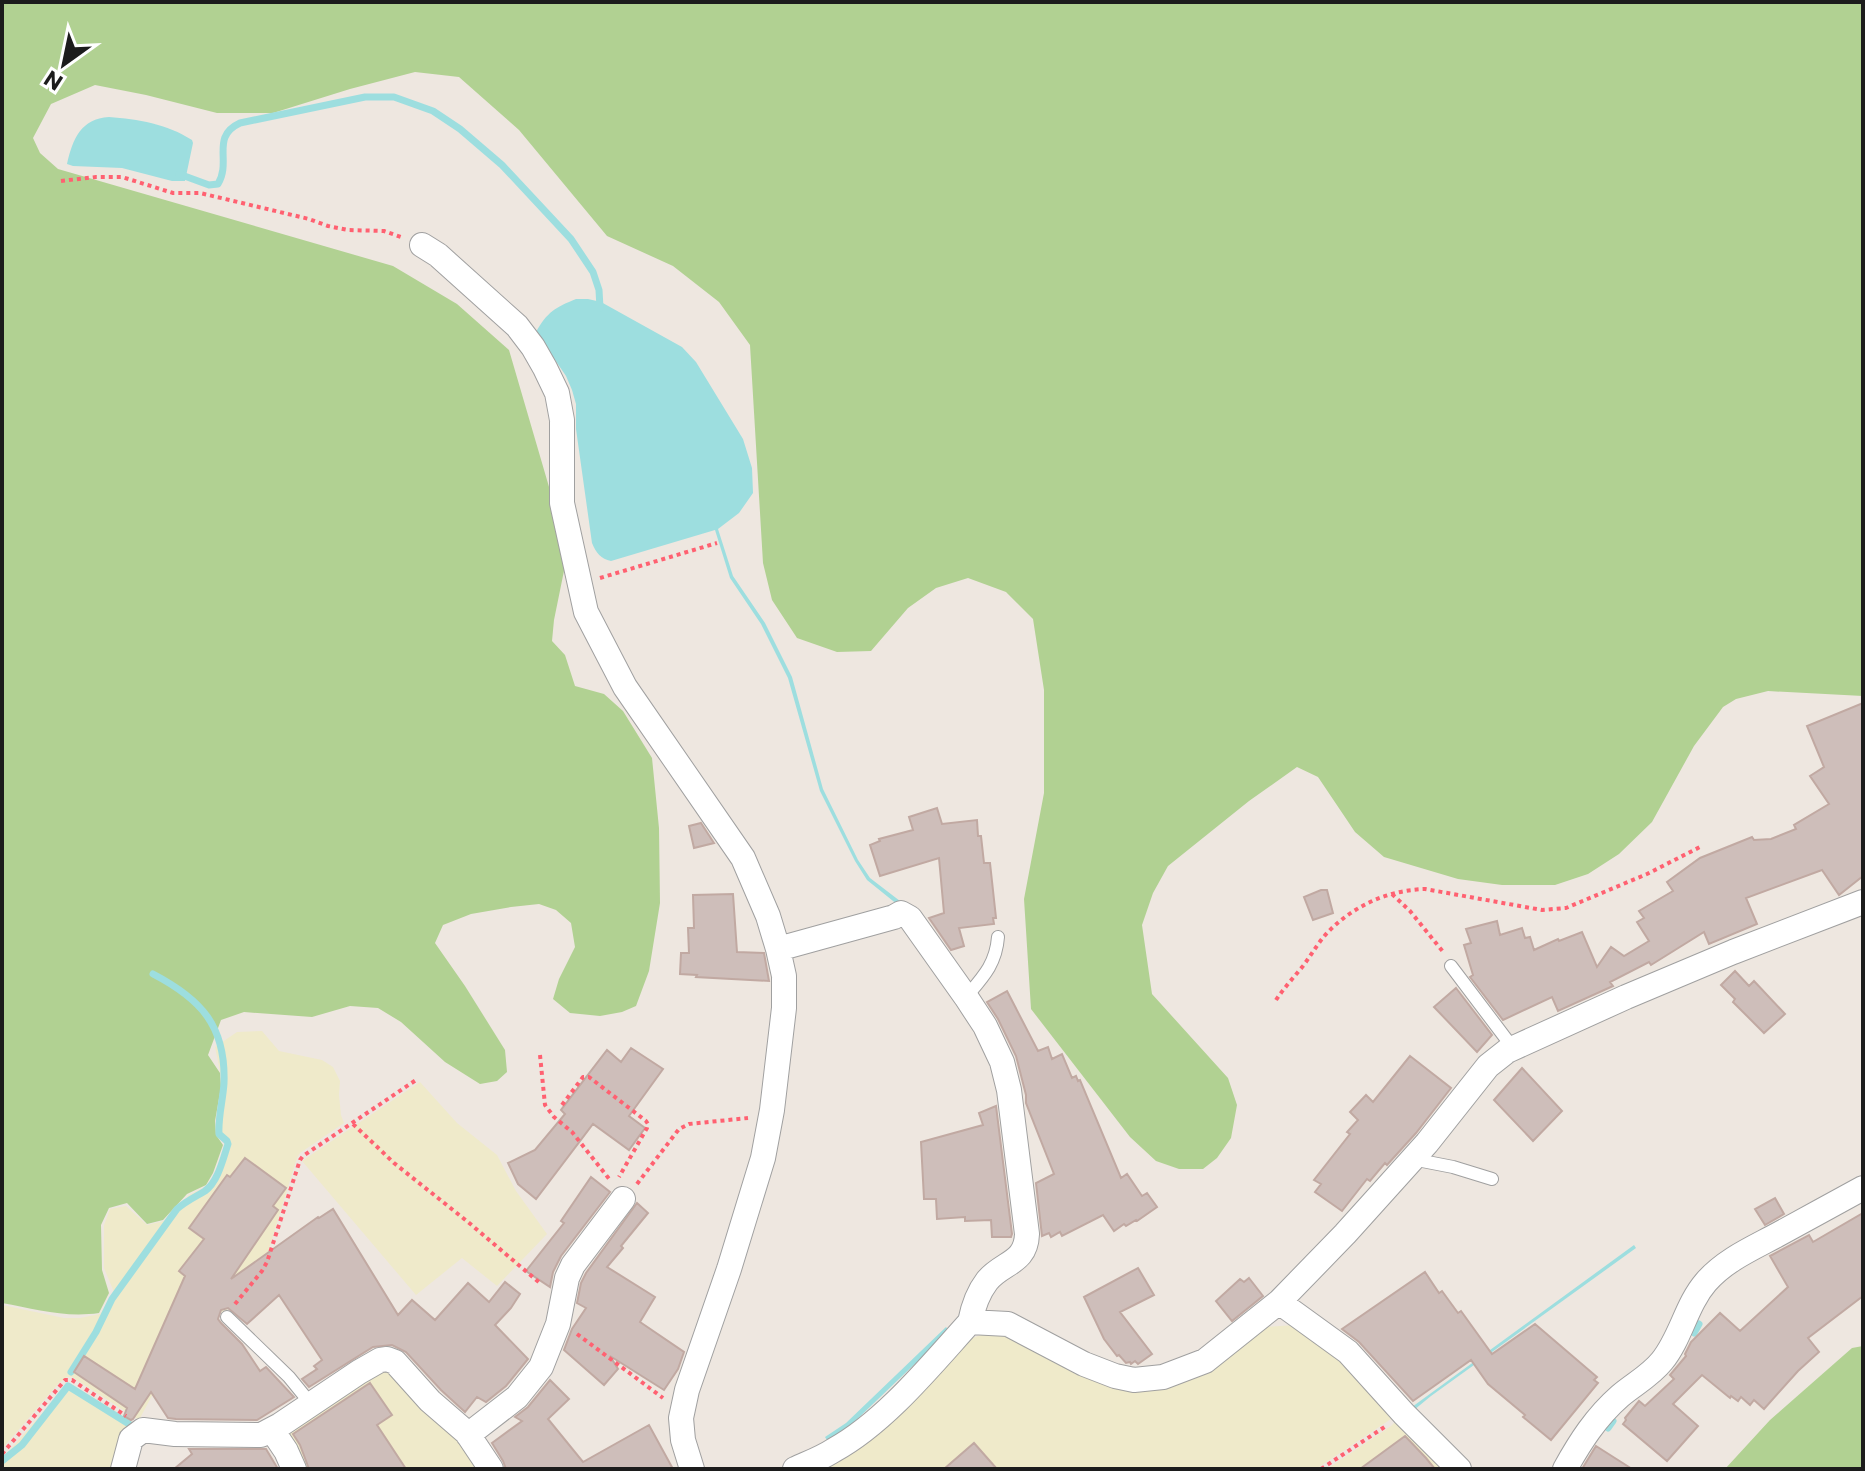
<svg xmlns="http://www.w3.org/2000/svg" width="1865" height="1471" viewBox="0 0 1865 1471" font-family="Commissioner,sans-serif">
  <rect width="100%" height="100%" fill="#eee7e0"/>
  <path fill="#efeaca" d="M262 1031 279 1051 322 1060 333 1067 340 1081 339 1095 341 1115 344 1123 300 1153 297 1158 267 1255 224 1314 217 1310 164 1373 139 1420 72 1377H67L58 1384 2 1449V1305L64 1318H80L100 1314 114 1292 104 1268V1225L110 1209 126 1206 147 1225 164 1221 189 1195 207 1186 215 1174 225 1144 218 1135 217 1121 223 1086 215 1047 237 1032Z
    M420 1082 457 1123 497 1155 516 1191 547 1234 497 1286 462 1258 416 1295 302 1161Z
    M1294 1325 1327 1346 1394 1415 1391 1419 1316 1469H813L972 1338 984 1334 1003 1336 1118 1385 1265 1327Z
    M393 1367 485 1469H298L282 1436 364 1375Z
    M71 1384 132 1422 118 1469H2V1459L67 1385Z
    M1398 1419 1449 1469H1327L1391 1426Z"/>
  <path fill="#b1d192" d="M2 2H1863V696L1768 691 1736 699 1723 707 1694 746 1652 822 1619 854 1588 874 1555 885H1502L1458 879 1384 857 1355 832 1318 777 1297 767 1249 801 1168 866 1153 893 1142 925 1152 994 1228 1078 1237 1105 1231 1138 1217 1158 1203 1169H1179L1156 1161 1130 1137 1031 1009 1024 899 1044 793V690L1033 619 1006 592 968 578 936 588 908 608 871 651 837 652 797 638 772 600 763 563 750 345 719 302 673 266 607 236 519 130 459 77 415 72 350 89 273 113H217L146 95 95 85 51 104 33 138 40 153 58 169 393 266 457 304 509 350 554 504 566 561 554 620 552 641 565 655 575 686 604 694 623 711 652 758 659 828 660 903 649 971 636 1006 622 1012 600 1016 570 1013 553 999 559 979 575 947 571 923 556 910 539 904 511 907 471 914 443 925 435 943 465 986 505 1050 507 1072 497 1081 480 1084 445 1062 401 1022 378 1008 350 1006 312 1017 244 1012 221 1020 208 1055 220 1073 221 1087 215 1121 216 1135 223 1145 213 1173 206 1185 187 1194 163 1220 147 1224 127 1203 109 1208 101 1225 102 1270 109 1293 99 1313C65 1318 35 1309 2 1303Z
    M1863 1346V1469H1725L1770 1420 1852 1348Z"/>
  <path fill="#9ddedf" d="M109 117C138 119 167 124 192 140L193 143 185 181H172L122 168 73 166 67 164C73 138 81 119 109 117Z
    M576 299H588L601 302 682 347 696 362 743 439 752 468 753 493 739 513 718 529 733 576 765 623 792 677 823 789 858 860 870 878 900 901 898 905 867 880 855 861 820 791 788 678 761 624 730 578 715 530 611 561C601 559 596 553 592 543L576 429V404L572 390 566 376 536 332C547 312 556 307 576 299Z
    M1634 1245 1636 1248 1431 1396 1414 1410 1412 1407Z
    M946 1327 949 1331 848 1428 828 1442 825 1437 846 1423Z"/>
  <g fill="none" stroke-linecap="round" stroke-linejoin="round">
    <path stroke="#9ddedf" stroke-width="7" d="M179 174 209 185 218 184C232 161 210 137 240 123L365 97H394L433 111 460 129 502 165 571 239 593 272 599 290 600 308
      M1694 1333 1699 1324
      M71 1372 96 1332 112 1299 177 1209C186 1201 195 1197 205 1191 218 1182 223 1159 228 1144L227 1141 219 1134C218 1117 223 1100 224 1083 226 1026 201 999 153 974
      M1608 1428 1613 1421
      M2 1461 22 1445 68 1386 129 1424"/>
  </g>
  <path fill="#cebeba" stroke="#c1a9a2" stroke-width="2" d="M1863 703V876L1839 895 1822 870 1746 898 1757 924 1709 944 1704 932 1651 965 1649 962 1610 982 1613 986 1558 1011 1552 997 1503 1020 1470 977 1473 975 1464 945 1471 943 1466 929 1497 921 1500 935 1522 928 1525 938 1530 937 1534 950 1558 939 1559 941 1582 932 1597 967 1611 947 1624 956 1649 941 1637 922 1644 918 1639 911 1673 891 1667 882 1700 858 1752 837 1754 840 1771 839 1796 829 1794 825 1829 804 1810 776 1824 767 1807 726Z
    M937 808 942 824 977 820 978 836H981L984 863H990L996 918H993L994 924 959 928 964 946 951 950 929 918 944 913 939 858 880 876 870 845 880 841 879 839 913 830 909 817Z
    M701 823 714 843 694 848 689 826Z
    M1321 890H1327L1333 913 1313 920 1304 897Z
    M733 894 737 952 764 953 769 981 696 977 697 975 680 974 681 953H689L688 928H694L693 895Z
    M1735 971 1749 986 1754 981 1785 1014 1764 1033 1733 1002 1735 999 1721 985Z
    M1456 988 1492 1035 1477 1052 1434 1007Z
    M1007 991 1038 1051 1048 1047 1052 1059 1062 1054 1072 1078 1076 1076 1078 1081 1080 1080 1121 1178 1127 1174 1142 1196 1147 1193 1157 1207 1137 1221 1136 1220 1126 1226 1124 1224 1114 1231 1103 1215 1062 1236 1060 1232 1051 1237 1049 1233 1042 1236 1036 1183 1054 1174 1026 1103V1095L1016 1056 998 1019 987 1002Z
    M631 1048 663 1069 629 1116 645 1128 629 1150 593 1124 536 1199 518 1184 508 1163 535 1150 565 1114 561 1110 607 1050 621 1062Z
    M1410 1056 1451 1088 1416 1133 1387 1165 1385 1163 1370 1181 1367 1179 1342 1211 1315 1192 1321 1184 1314 1180 1350 1134 1347 1132 1358 1120 1350 1112 1366 1095 1373 1102Z
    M1522 1068 1562 1111 1533 1141 1494 1100Z
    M996 1106 1012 1234 1011 1237H992L991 1220 965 1221V1217L937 1219 936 1199H924L921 1142 983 1125 979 1113Z
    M245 1158 286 1188 273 1206 278 1210 231 1279 318 1217 319 1218 333 1209 398 1315 412 1300 435 1320 468 1283 489 1302 505 1282 520 1294 511 1308 495 1325 528 1359 506 1386 486 1402 477 1397 465 1412 441 1390 406 1352 392 1345 373 1347 309 1387 302 1379 317 1369 314 1366 322 1360 279 1295 247 1324 228 1308 221 1310 218 1319 221 1323 242 1344 260 1371 266 1367 294 1397 257 1420 176 1419 168 1418 151 1392 133 1419 131 1420 124 1416 127 1408 74 1372 84 1356 135 1389 185 1276 179 1271 204 1239 189 1228 227 1175 230 1177Z
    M591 1177 610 1192 561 1256 553 1272 550 1287 526 1271 564 1223 561 1221Z
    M1775 1198 1784 1214 1765 1225 1755 1209Z
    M637 1203 648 1213 621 1246 623 1248 607 1267 655 1297 640 1322 684 1352 678 1369 664 1390 610 1356 618 1369 604 1385 564 1350 572 1329 586 1308 577 1303 581 1283 586 1273Z
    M1863 1213V1296L1808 1338 1819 1352 1798 1371 1764 1409 1754 1400 1750 1405 1741 1397 1738 1401 1731 1396 1730 1398 1702 1375 1673 1404 1698 1426 1667 1461 1623 1424 1626 1420 1625 1418 1639 1401 1645 1406 1674 1379 1670 1375 1686 1356 1685 1354 1691 1342 1720 1313 1740 1331 1788 1287 1770 1256 1809 1235 1813 1242Z
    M1138 1268 1154 1295 1120 1312 1152 1354 1138 1364 1135 1361 1131 1364 1130 1362 1126 1363 1119 1355 1117 1356 1104 1339 1084 1297Z
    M1425 1272 1439 1293 1442 1291 1458 1313 1461 1311 1492 1354 1535 1324 1597 1377 1594 1380 1598 1383 1551 1440 1523 1417 1525 1415 1488 1384 1471 1360 1413 1401 1359 1342 1342 1329Z
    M1249 1278 1263 1296 1232 1321 1216 1301 1240 1279 1244 1282Z
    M550 1380 569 1399 548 1419 583 1462 649 1425 673 1469H506L503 1461 492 1443 522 1421 515 1417 528 1407Z
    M370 1383 392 1415 377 1425 406 1469H309L300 1445 293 1434Z
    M1405 1436 1426 1458 1435 1469H1360Z
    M974 1443 997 1469H944Z
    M1596 1446 1632 1469H1582Z
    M189 1449H266L278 1469H174L192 1454Z"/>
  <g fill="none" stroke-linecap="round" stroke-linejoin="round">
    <g stroke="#a0a0a0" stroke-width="14">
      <path id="lane" d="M1451 966 1513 1048
        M966 997C983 977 996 964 998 937
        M1412 1159 1453 1167 1492 1179
        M227 1317 289 1377 311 1404"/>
    </g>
    <g stroke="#a0a0a0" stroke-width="26">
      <path id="street" d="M422 245 438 255 517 326 533 347 545 368 557 393 562 420V503L586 612 625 687 743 858 768 916 778 949 784 976V1008L772 1110 763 1158 729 1269 687 1390 681 1418 683 1440 692 1469
        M778 949 894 917 901 913 910 918 966 997 985 1026 1002 1062 1009 1090 1027 1234C1026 1264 1002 1262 987 1281 977 1294 973 1307 970 1322 931 1365 885 1422 834 1450 822 1458 808 1463 795 1469
        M1279 1302 1348 1352 1404 1414 1459 1469
        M970 1322 1008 1324 1084 1364 1115 1376 1134 1380 1163 1377 1205 1361 1279 1302 1345 1234 1427 1143 1488 1066 1507 1051 1626 997 1733 952 1863 902
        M272 1430 286 1451 294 1469
        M468 1435 517 1397 541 1367 558 1324 567 1278 573 1265 623 1199
        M123 1469 131 1439 143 1430 175 1434 261 1435 280 1425 359 1372 380 1360 387 1359 395 1362 430 1401 467 1433 491 1469
        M1565 1469C1580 1442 1596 1417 1620 1396 1634 1384 1650 1376 1662 1361 1681 1338 1686 1305 1706 1282 1725 1260 1753 1248 1777 1235 1806 1219 1834 1204 1863 1188"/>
    </g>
    <path stroke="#ff6171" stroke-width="4" stroke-dasharray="4 4" stroke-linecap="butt" d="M61 181 96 177H122L173 193H200L309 219 328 226 348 230 384 231 401 237
      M600 578 717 543
      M1392 894 1410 911 1444 953
      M1276 1000C1284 988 1294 977 1303 966 1312 954 1319 941 1329 931 1355 905 1389 890 1425 889L1542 910 1566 908 1647 874 1700 847
      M540 1055 545 1105 554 1117 572 1132 610 1180
      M562 1105 583 1077H589L646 1121 648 1124 647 1128 619 1177
      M353 1124 394 1163 468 1222 541 1284
      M637 1184 679 1129 689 1124 748 1118
      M235 1304 262 1271 267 1262 300 1160 303 1156 416 1080
      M577 1334 663 1398
      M2 1454 65 1380H72L126 1416
      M1321 1469 1386 1426"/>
    <use href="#lane" stroke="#fff" stroke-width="12"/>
    <use href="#street" stroke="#fff" stroke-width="24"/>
  </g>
  <rect width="1865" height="1471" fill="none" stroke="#1c1c1c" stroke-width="8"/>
  <g transform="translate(64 64) rotate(213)" stroke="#ffffff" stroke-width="6" paint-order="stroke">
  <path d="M0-6L14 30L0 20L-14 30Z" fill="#1c1c1c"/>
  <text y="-12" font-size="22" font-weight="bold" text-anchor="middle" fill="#1c1c1c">N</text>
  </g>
</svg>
